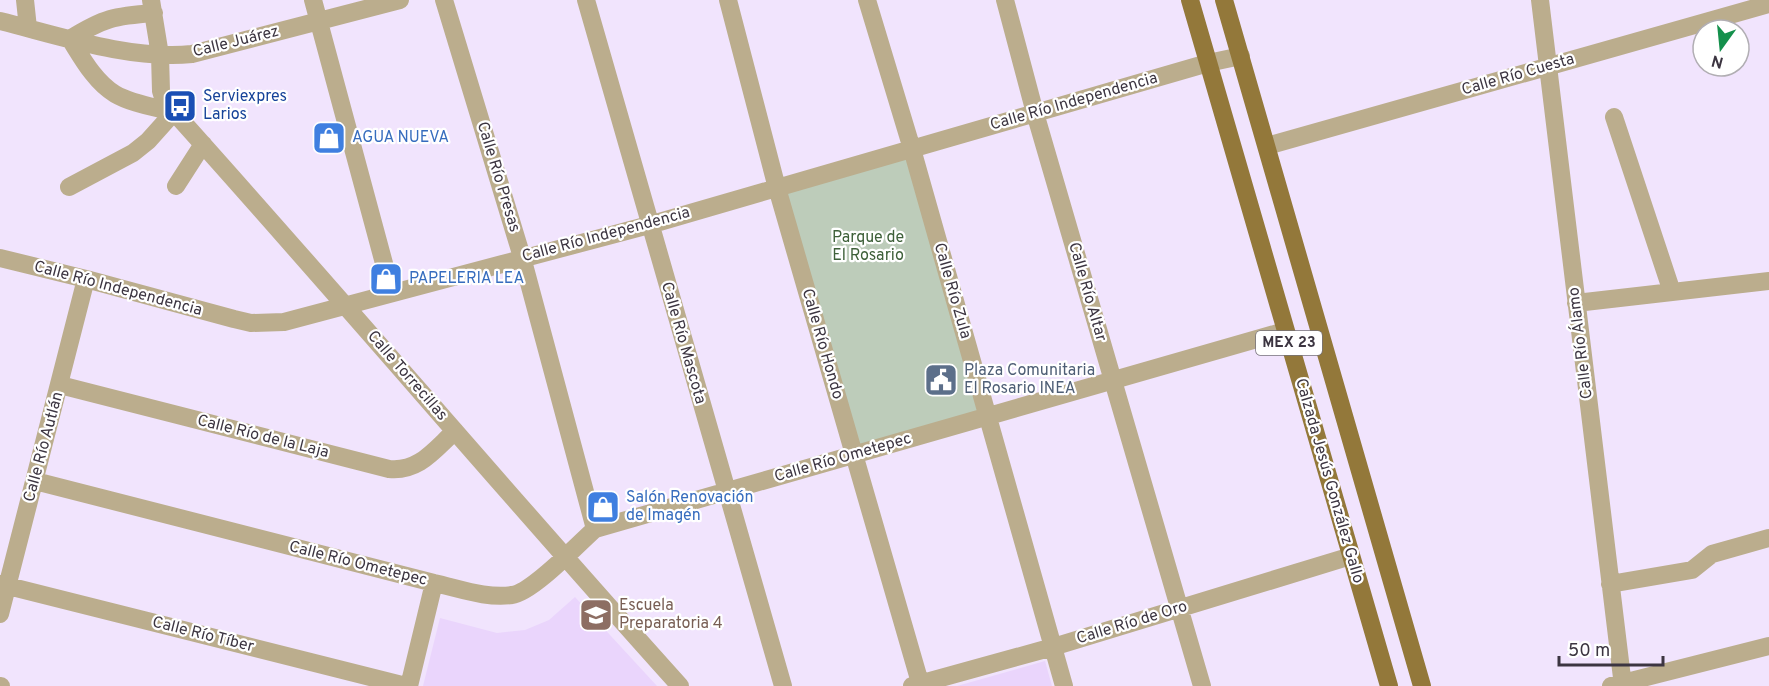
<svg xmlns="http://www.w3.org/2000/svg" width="1769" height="686" viewBox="0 0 1769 686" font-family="Overpass,sans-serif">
  <rect width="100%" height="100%" fill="#f1e4fd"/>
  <path fill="#ead5fc" d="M575 597 657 686H423L440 618 497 633 525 630 549 620Z
    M1045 661 1052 686H957Z"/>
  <path fill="#bdccba" d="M910 154 983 414 857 450 783 190Z"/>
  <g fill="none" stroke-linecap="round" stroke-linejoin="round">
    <path stroke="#bbad8d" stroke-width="18" d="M25 0 28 28
      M151 0 160 55 161 91 164 101C338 294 506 493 680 686
      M313 0 392 293
      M444 0 522 257 595 529
      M586 0 783 686
      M728 0 777 188 921 686
      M867 0 912 149 1064 686
      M1005 0 1035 113 1202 686
      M1540 0 1623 686
      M0 21C60 36 130 60 192 54L400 0
      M1614 117 1672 292
      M1267 146 1769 4
      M176 186 203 144
      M69 187 133 153 148 141 174 112C155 107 132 104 115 94 95 82 82 58 70 39 104 18 114 16 154 13
      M0 258 86 279 234 319 251 323 284 322 649 225 1208 63 1241 56
      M1576 303 1769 281
      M60 385 389 469C419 472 434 450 455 431
      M35 481 434 583C458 588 487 599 512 595 532 593 578 544 595 529L1285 331
      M0 584 406 686
      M1610 584 1692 570 1712 554 1769 538
      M0 614 86 279
      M0 686H1
      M409 686 434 583
      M912 686 1053 647 1351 556
      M1611 686 1769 646"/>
    <path stroke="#93783a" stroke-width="18" d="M1190 0 1389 686
      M1224 0 1422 686"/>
  </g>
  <defs>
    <g id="bus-square" transform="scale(1.725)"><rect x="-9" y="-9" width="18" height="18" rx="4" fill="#1a4fb4" stroke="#fff"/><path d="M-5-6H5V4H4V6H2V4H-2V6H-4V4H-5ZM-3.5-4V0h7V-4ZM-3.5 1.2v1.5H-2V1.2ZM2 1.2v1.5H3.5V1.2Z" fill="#fff"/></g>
    <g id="shop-square" transform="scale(1.725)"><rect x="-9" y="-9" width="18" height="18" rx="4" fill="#3f7fe0" stroke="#fff"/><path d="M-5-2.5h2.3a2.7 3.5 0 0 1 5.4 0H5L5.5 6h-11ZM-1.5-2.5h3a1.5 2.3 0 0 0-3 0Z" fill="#fff"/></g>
    <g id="civic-square" transform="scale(1.725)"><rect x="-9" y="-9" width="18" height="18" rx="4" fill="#5c6f8a" stroke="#fff"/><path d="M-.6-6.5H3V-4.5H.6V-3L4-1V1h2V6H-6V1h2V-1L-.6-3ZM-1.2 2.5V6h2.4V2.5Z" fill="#fff"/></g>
    <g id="university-square" transform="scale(1.725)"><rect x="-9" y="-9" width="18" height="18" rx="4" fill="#8d6e63" stroke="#fff"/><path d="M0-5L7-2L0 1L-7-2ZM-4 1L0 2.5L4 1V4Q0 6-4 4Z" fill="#fff"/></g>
  </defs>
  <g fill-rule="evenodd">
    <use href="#bus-square" x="180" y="106"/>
    <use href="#shop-square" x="329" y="138"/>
    <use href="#shop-square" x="386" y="279"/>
    <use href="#civic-square" x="941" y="380"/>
    <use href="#shop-square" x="603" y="507"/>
    <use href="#university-square" x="596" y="615"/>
  </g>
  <g text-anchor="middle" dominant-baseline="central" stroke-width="4.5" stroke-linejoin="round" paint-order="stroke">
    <rect fill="#fff" stroke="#76727a" stroke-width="1.5" x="1256" y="331" width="66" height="24" rx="4.5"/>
    <g font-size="15" font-weight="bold" fill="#3c3541">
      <text x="1289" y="343">MEX 23</text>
    </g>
    <g font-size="16" fill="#3c3541" stroke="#fff">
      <text transform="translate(236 42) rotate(-14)">Calle Juárez</text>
      <text transform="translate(1518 75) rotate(-16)">Calle Río Cuesta</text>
      <text transform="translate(1074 102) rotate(-16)">Calle Río Independencia</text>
      <text transform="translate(498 177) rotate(73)">Calle Río Presas</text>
      <text transform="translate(606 235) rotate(-15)">Calle Río Independencia</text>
      <text transform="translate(118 289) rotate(15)">Calle Río Independencia</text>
      <text transform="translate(952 291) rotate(74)">Calle Río Zula</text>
      <text transform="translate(1087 292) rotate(74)">Calle Río Altar</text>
      <text transform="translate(683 343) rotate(74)">Calle Río Mascota</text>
      <text transform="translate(1581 343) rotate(-97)">Calle Río Álamo</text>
      <text transform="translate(822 344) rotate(74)">Calle Río Hondo</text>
      <text transform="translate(407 376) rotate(49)">Calle Torrecillas</text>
      <text transform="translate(263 437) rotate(14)">Calle Río de la Laja</text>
      <text transform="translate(44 447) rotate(-75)">Calle Río Autlán</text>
      <text transform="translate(843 458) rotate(-16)">Calle Río Ometepec</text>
      <text transform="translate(1329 481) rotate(74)">Calzada Jesús González Gallo</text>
      <text transform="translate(358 564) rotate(14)">Calle Río Ometepec</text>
      <text transform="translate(1132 623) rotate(-17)">Calle Río de Oro</text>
      <text transform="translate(203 635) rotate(14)">Calle Río Tíber</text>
    </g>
    <g font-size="16" fill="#164399" stroke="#fff" text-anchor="start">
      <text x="203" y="97">Serviexpres<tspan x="203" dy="18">Larios</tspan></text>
    </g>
    <g font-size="16" fill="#366cbe" stroke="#fff" text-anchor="start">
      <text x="352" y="138">AGUA NUEVA</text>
      <text x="409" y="279">PAPELERIA LEA</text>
      <text x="626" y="498">Salón Renovación<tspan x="626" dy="18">de Imagén</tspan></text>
    </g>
    <g font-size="16" fill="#3e6039" stroke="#fff">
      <text x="868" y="238">Parque de<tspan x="868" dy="18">El Rosario</tspan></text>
    </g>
    <g font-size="16" fill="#4e5e75" stroke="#fff" text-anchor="start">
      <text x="964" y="371">Plaza Comunitaria<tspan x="964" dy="18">El Rosario INEA</tspan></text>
    </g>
    <g font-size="16" fill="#785e54" stroke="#fff" text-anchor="start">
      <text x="619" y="606">Escuela<tspan x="619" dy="18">Preparatoria 4</tspan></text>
    </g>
  </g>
  <g transform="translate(1721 48) rotate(195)"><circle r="28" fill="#ffffff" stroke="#b1aeb3" stroke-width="1.5"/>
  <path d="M0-4.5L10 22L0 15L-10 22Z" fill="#14904c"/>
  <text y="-9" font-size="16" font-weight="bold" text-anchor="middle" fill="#3c3541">N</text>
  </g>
  <path d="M1559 656v9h104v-9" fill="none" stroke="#3c3541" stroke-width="3"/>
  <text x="1568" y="656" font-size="18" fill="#3c3541" stroke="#ffffff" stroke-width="4.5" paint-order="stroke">50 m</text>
</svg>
